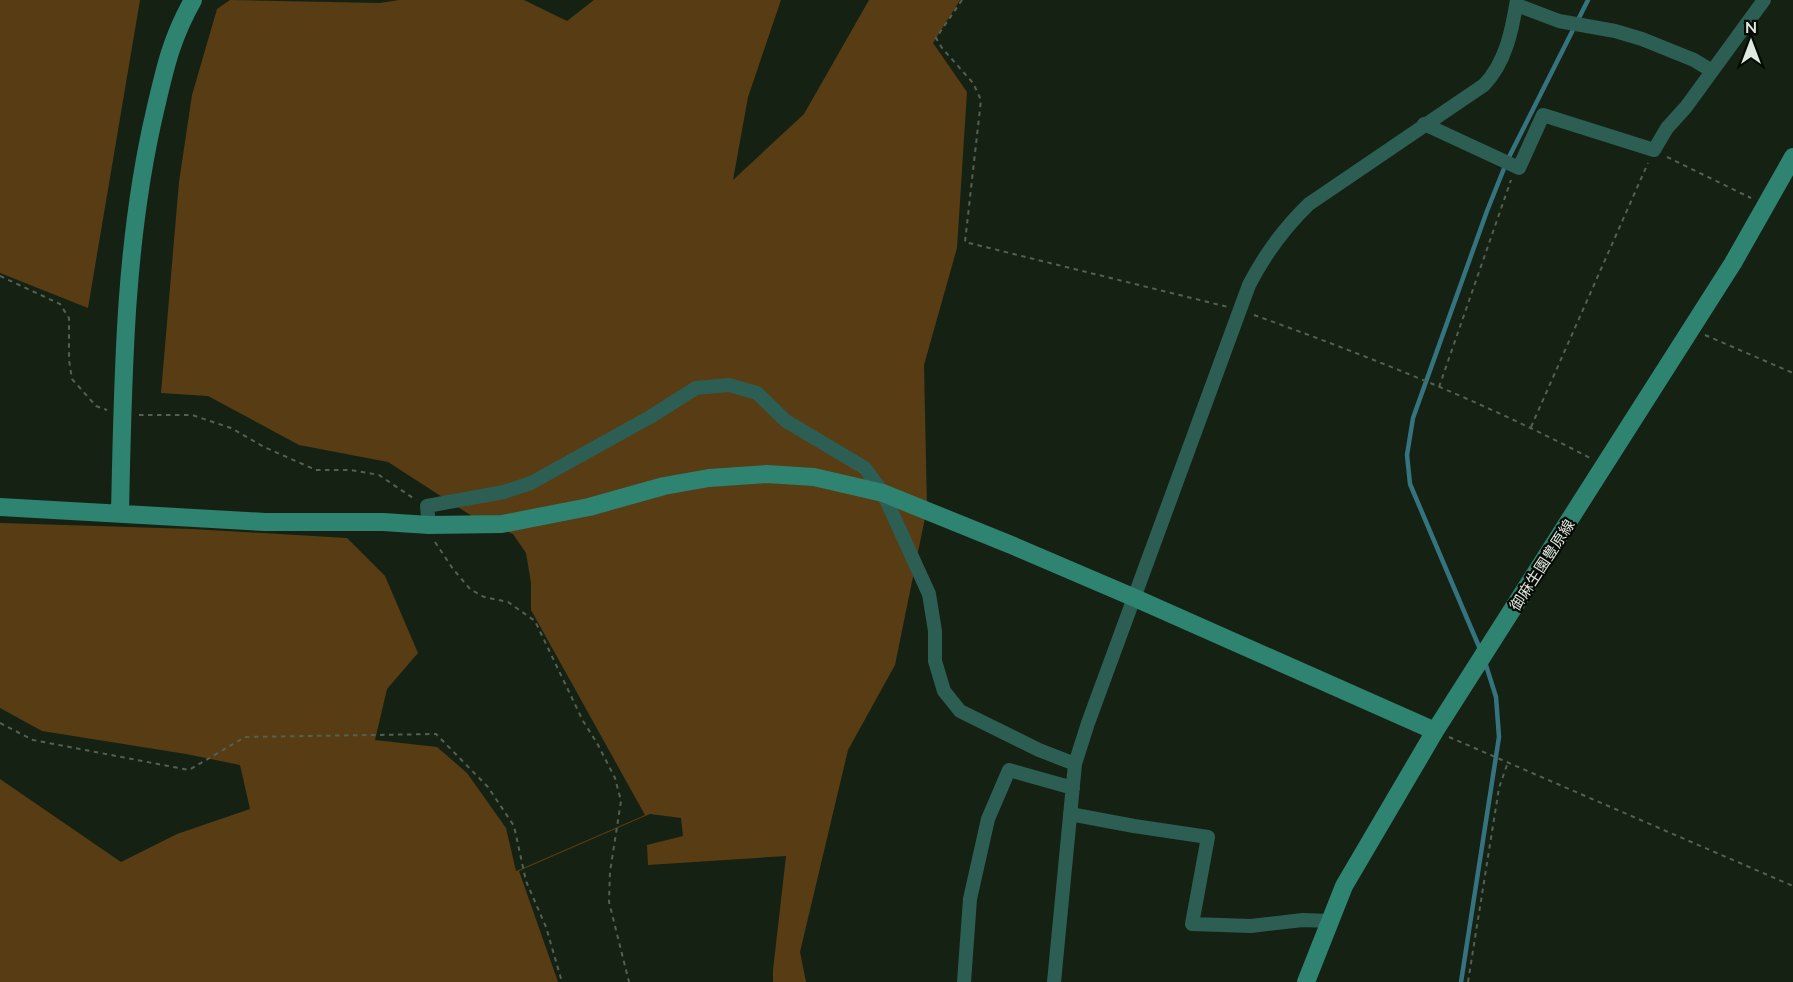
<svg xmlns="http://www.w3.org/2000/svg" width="1793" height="982" viewBox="0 0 1793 982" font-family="Mulish,'Noto Sans JP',sans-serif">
  <rect width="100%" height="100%" fill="#152213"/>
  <path fill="#573c14" d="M0 0H140L88 308 0 273Z
    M230 0 380 3 399 0H524L567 21 594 0H781L748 97 733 180 804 114 869 0H960L933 43 967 92 957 248 924 365 927 508 895 665 848 750 800 952 806 982H773V970L786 856 648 865 647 845 683 836 681 818 650 814 519 871 558 982H0V779L121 862 177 834 250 809 240 765 186 754 42 731 0 708V523H2L192 529 347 538 385 576 418 653 387 689 375 740 437 747 467 773 506 828 516 871 645 815 531 610V583L526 553 513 534 478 520 388 462 299 445 208 396 161 393 179 182 192 95 217 9Z"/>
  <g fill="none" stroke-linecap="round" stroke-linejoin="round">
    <path stroke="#35747f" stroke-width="4.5" d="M1480 649 1410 484 1407 455 1413 418 1487 211 1507 161 1588 0
      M1461 982 1499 737 1496 697 1485 662"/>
    <path stroke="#546052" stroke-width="2" stroke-dasharray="4.5 4.5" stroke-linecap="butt" d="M962 0 936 38 942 48 973 83 981 100 965 242 1228 307
      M1667 157 1751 198
      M0 276 60 304 69 318V360L72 379 96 406 107 410
      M1254 315C1368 356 1482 401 1590 458
      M1705 335 1793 373
      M1439 387 1511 180
      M139 415H192L231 428 264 447 316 470H351L379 475 416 500
      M1531 427 1648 163
      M435 542 453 569 470 589 484 597 508 602 535 621 583 721 597 743 615 778 621 801 610 872 609 902 629 982
      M0 723 33 740 189 770 245 737 436 734 488 787 514 826 526 881 546 927 562 982
      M1449 737 1793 886
      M1468 982 1499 788 1508 762"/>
    <path stroke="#2d5e53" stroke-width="14" d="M1517 5 1559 21 1615 31 1642 39 1694 60 1712 71
      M1424 124 1519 168 1543 115 1654 150 1667 128 1686 107 1764 0
      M429 525 427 506 504 492 531 483 650 417 696 388 729 385 757 393 786 421 865 468 883 493 929 594 935 631V661L944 691 960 711 1039 750 1075 764
      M1070 814 1134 826 1208 837 1192 924 1251 926 1303 920 1330 921
      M964 982 970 899 988 819 1009 770 1073 788
      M1054 982 1075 764 1088 723 1249 285C1265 254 1284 228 1309 204L1484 85C1506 62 1512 30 1517 0"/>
    <path stroke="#2e8371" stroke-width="18" d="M0 507 265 522H383L429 525 502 524 589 507 664 486 709 478 767 474 814 477 883 493 1016 547 1135 598 1435 731
      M120 513C123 378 124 243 155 111 165 68 171 39 193 0
      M1306 982 1344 886 1435 731 1733 263 1793 157"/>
  </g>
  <g text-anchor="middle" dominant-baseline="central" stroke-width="4.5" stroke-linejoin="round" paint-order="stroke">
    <g font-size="15" fill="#e0e9df" stroke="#050a05">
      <text transform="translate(1542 565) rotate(-57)">御麻生園豊原線</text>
    </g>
  </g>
  <g transform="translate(1751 42)" stroke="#050a05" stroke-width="4.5" paint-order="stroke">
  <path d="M0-4.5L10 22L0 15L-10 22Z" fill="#e0e9df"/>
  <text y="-9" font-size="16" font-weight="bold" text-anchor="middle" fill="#e0e9df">N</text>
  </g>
</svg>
